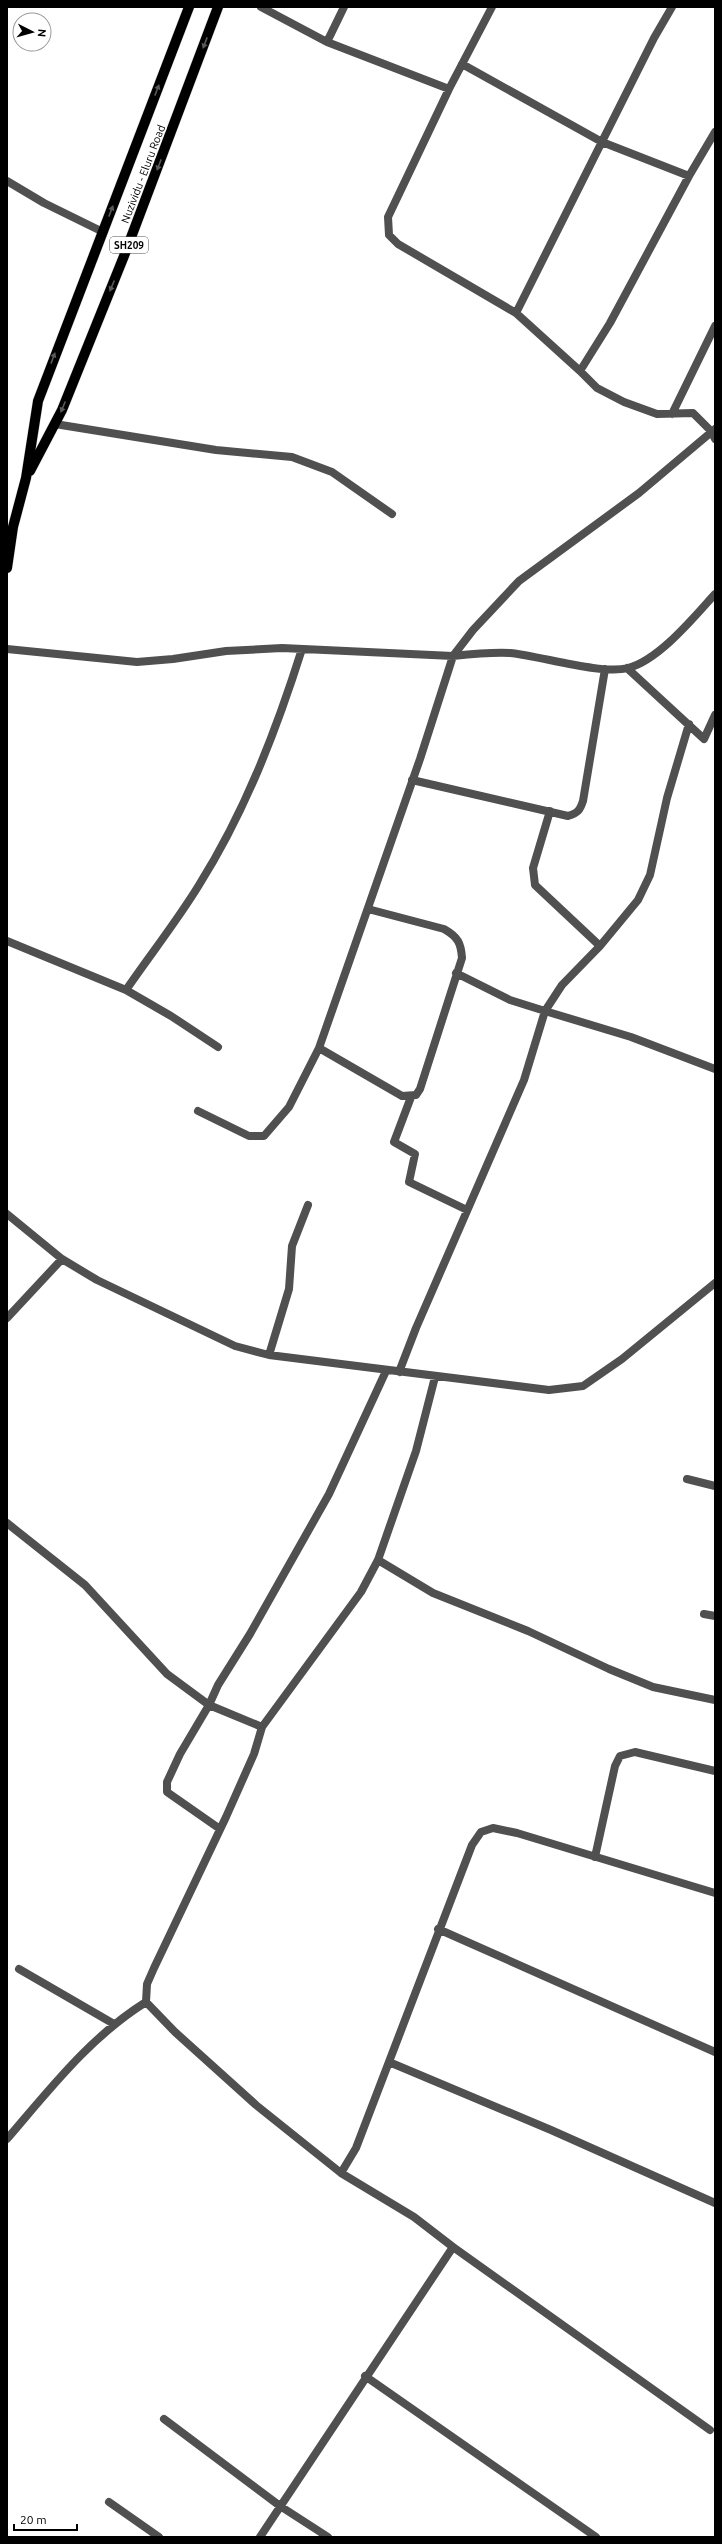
<svg xmlns="http://www.w3.org/2000/svg" width="722" height="2544" viewBox="0 0 722 2544" font-family="Ubuntu,sans-serif">
  <rect width="100%" height="100%" fill="#fff"/>
  <g fill="none" stroke-linecap="round" stroke-linejoin="round">
    <g stroke="#dbdbdb" stroke-width="11">
      <path id="primary" d="M30 471 62 410 124 256 218 7
        M7 568 13 527 26 478 38 401 189 7"/>
    </g>
    <path stroke="#505050" stroke-width="8" d="M261 7 327 42 449 89 492 7
      M327 42 344 7
      M449 89 388 217 389 235 398 244 516 313 580 371 610 323 689 176 602 142 462 64
      M689 176 715 132
      M7 181 44 203 103 232
      M516 313 654 38 672 7
      M580 371 597 388 624 402 657 414 693 413 712 432 715 439
      M672 414 715 326
      M55 424 216 450 292 457 332 472 392 514
      M7 649 137 662 173 659 226 651 282 648 453 656C472 654 491 652 510 653 541 656 601 675 628 668 659 660 694 617 715 594
      M627 668 704 739 715 715
      M412 780 568 816C578 813 580 810 583 801L605 669
      M7 941 126 990 171 1016 218 1047
      M600 946 638 900 650 875 667 798 689 724
      M456 973 510 1000 545 1011 562 985 600 946 535 885 533 868 550 811
      M126 990C150 955 177 921 199 885 245 812 276 731 302 649
      M319 1048 402 1096 416 1095 420 1089 462 958C461 943 458 937 444 929L368 909
      M411 1097 394 1142 415 1154 409 1182 467 1210
      M198 1111 249 1136H264L289 1107 319 1048 420 759 453 656 473 630 519 581 639 493 715 429
      M7 1214 62 1259 97 1280 235 1346 269 1355 549 1390 583 1386 622 1359 715 1283
      M7 1318 62 1259
      M269 1355 289 1289 292 1246 308 1205
      M399 1372 416 1328 524 1080 545 1011 631 1037 715 1069
      M435 1377 416 1451 378 1560 361 1592 262 1727 254 1754 226 1817 154 1968 147 1984 146 2002 175 2032 256 2105 341 2173 414 2217 453 2247 710 2430
      M687 1479 715 1486
      M7 1523 85 1585 167 1674 209 1705 262 1727
      M378 1560 433 1593 528 1631 609 1669 653 1687 715 1700
      M704 1614 715 1616
      M220 1829 167 1792V1782L180 1754 209 1705 218 1685 250 1634 329 1494 386 1371
      M595 1857 615 1766 620 1756 635 1752 715 1771
      M438 1929 715 2052
      M19 1969 114 2024
      M389 2062 551 2130 715 2203
      M7 2139C50 2089 90 2037 146 2002
      M341 2173 356 2148 472 1845 481 1832 493 1828 517 1833 715 1893
      M365 2376 596 2537
      M164 2419 280 2506 328 2537
      M109 2502 159 2537
      M260 2537 453 2247"/>
    <use href="#primary" stroke="#000" stroke-width="10"/>
  </g>
  <defs><path id="oneway-solid" d="M-6-.8H1V-3.2L6.5 0L1 3.2V.8H-6Z"/></defs>
  <g fill="#595959">
    <use href="#oneway-solid" transform="translate(205 43) rotate(111)"/>
    <use href="#oneway-solid" transform="translate(157 90) rotate(-69)"/>
    <use href="#oneway-solid" transform="translate(159 165) rotate(111)"/>
    <use href="#oneway-solid" transform="translate(111 211) rotate(-69)"/>
    <use href="#oneway-solid" transform="translate(112 286) rotate(113)"/>
    <use href="#oneway-solid" transform="translate(53 358) rotate(-70)"/>
    <use href="#oneway-solid" transform="translate(63 407) rotate(113)"/>
  </g>
  <g text-anchor="middle" dominant-baseline="central" stroke-width="3" stroke-linejoin="round" paint-order="stroke">
    <rect fill="#fff" stroke="#4c4c4c" stroke-width="1" x="110" y="237" width="38" height="16" rx="3"/>
    <g font-size="10" font-weight="bold" fill="#000">
      <text x="129" y="245">SH209</text>
    </g>
    <g font-size="11" fill="#000" stroke="#fff">
      <text transform="translate(143 174) rotate(-69)">Nuzividu - Eluru Road</text>
    </g>
  </g>
  <rect width="722" height="2544" fill="none" stroke="#000000" stroke-width="16"/>
  <g transform="translate(32 32) rotate(96)"><circle r="19" fill="#ffffff" stroke="#999999"/>
  <path d="M0-3L7 15L0 10L-7 15Z" fill="#000000"/>
  <text y="-6" font-size="11" font-weight="bold" text-anchor="middle" fill="#000000">N</text>
  </g>
  <path d="M14 2524v6h63v-6" fill="none" stroke="#000000" stroke-width="2"/>
  <text x="20" y="2524" font-size="12" fill="#000000" stroke="#ffffff" stroke-width="3" paint-order="stroke">20 m</text>
</svg>
